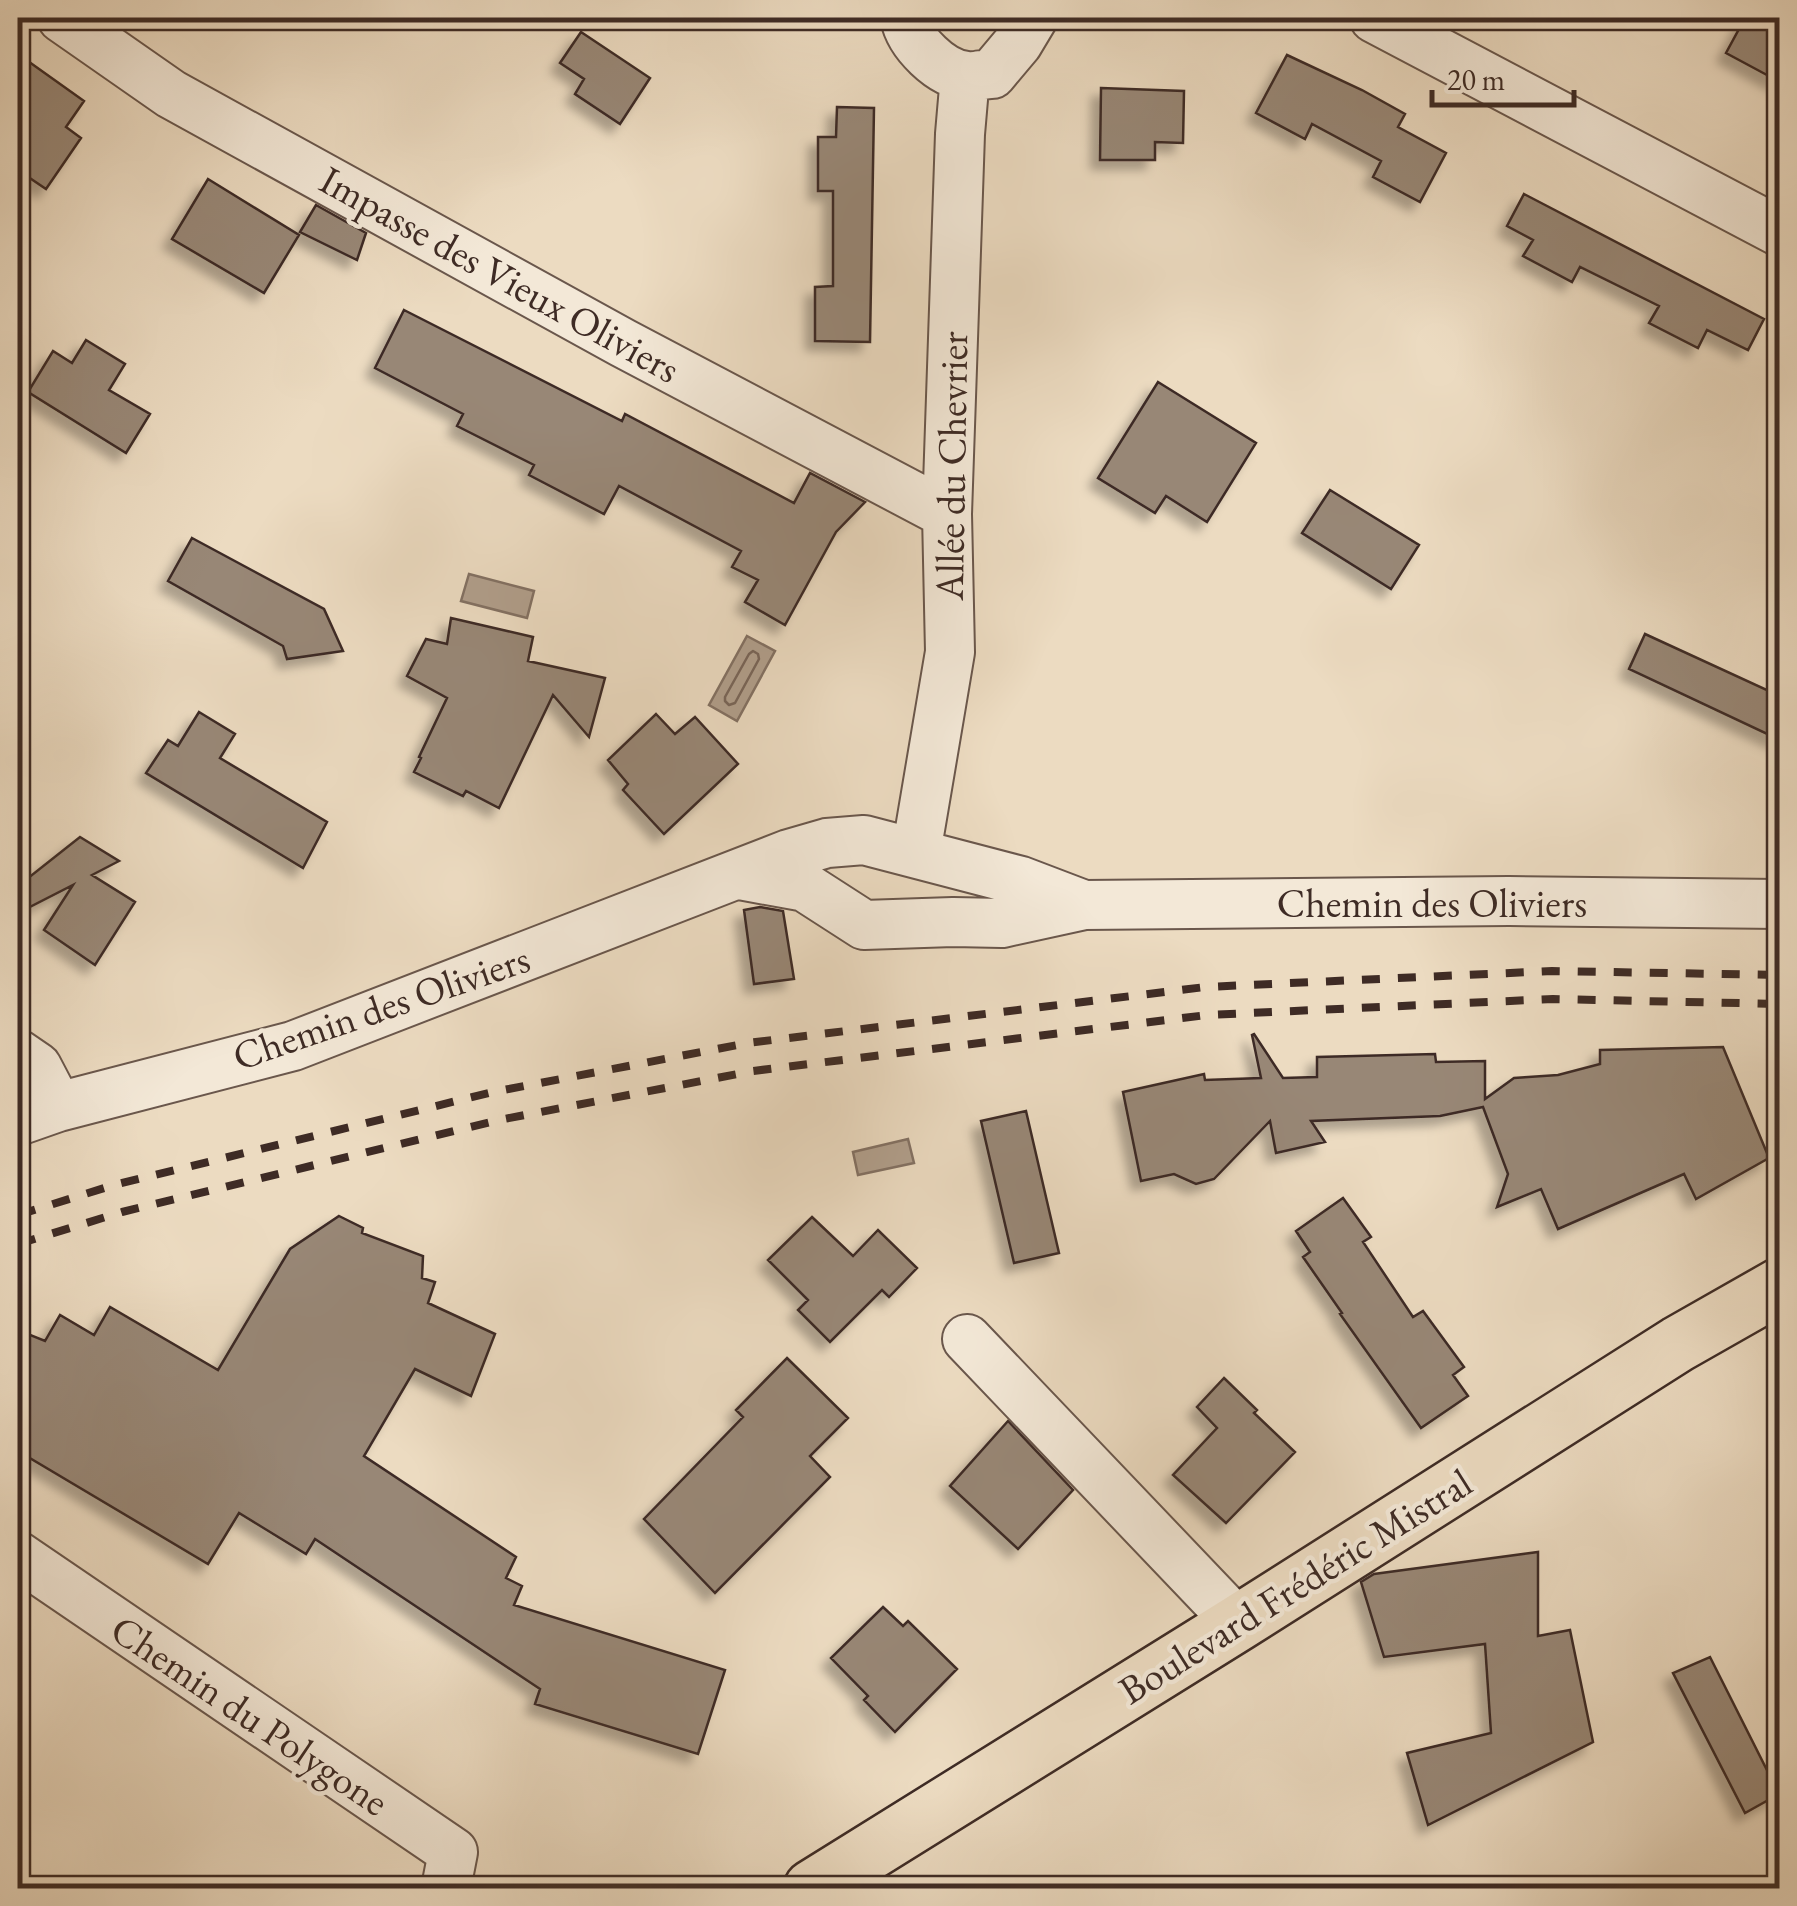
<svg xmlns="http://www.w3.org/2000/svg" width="1797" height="1906" viewBox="0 0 1797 1906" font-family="'EB Garamond',serif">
  <defs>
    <filter id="shadow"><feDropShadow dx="-9" dy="9" stdDeviation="5" flood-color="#0004"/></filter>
  </defs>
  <rect width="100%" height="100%" fill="#ecdbc1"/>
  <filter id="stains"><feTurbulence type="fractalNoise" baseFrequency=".002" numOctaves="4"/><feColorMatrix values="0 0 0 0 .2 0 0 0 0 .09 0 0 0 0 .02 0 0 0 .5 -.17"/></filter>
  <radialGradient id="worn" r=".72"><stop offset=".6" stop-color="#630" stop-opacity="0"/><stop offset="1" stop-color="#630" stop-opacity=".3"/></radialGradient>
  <path fill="#b19f8c" stroke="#837163" stroke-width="2.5" d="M469 574 534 591 527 618 461 601Z
    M747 636 775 651 737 721 709 705Z
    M908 1139 914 1163 858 1175 853 1152Z"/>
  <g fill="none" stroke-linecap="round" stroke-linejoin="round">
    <path stroke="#786558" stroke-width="2.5" d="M753 651 758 654 759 659 735 703 729 705 725 701V697L749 654Z"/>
  </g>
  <path fill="#988776" stroke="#3e2b25" stroke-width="2.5" filter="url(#shadow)" d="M1745 18H1780V82L1726 53Z
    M581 32 650 78 620 124 575 94 584 79 560 63Z
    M18 54 84 101 66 127 81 138 46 189 18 170Z
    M1287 55 1362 90 1405 114 1398 127 1446 153 1420 202 1373 177 1381 161 1312 124 1305 139 1256 113Z
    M1101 88 1184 91 1183 143 1155 142V160H1100Z
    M837 107 874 108 870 342 815 341V287L833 286V191H818V137H836Z
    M208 179 299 235 264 293 172 239Z
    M1524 194 1764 319 1748 350 1707 330 1698 348 1649 323 1659 306 1580 267 1572 282 1523 256 1533 240 1507 226Z
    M316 205 366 233 357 260 300 232Z
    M404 310 622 421 625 414 794 503 810 473 865 502 836 532 785 625 745 602 758 580 732 567 741 551 619 486 604 514 529 475 534 465 457 426 463 414 375 368Z
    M86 340 125 364 109 390 150 414 126 453 28 392 53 351 72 363Z
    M1158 382 1256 443 1207 522 1166 496 1155 513 1098 478Z
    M1330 490 1419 545 1391 589 1302 533Z
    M192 538 324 609 343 651 287 659 283 646 168 581Z
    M451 618 533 637 528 661 605 678 589 737 553 695 499 808 466 791 463 796 414 772 421 758 419 757 447 698 407 676 426 639 447 644Z
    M1645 634 1780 696V740L1629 669Z
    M199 712 235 734 220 758 327 822 303 868 146 773 168 740 178 746Z
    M656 714 675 734 695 717 738 764 664 834 623 790 628 784 608 760Z
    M80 837 119 861 92 875 135 902 95 965 44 930 73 885 18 913V886Z
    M760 907 783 911 794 979 754 984 744 910Z
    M1254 1034 1283 1078 1317 1077V1057L1435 1054 1436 1062 1485 1061V1099L1514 1078 1558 1075 1600 1064V1050L1723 1047 1769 1158 1696 1199 1684 1174 1558 1229 1541 1189 1497 1207 1508 1174 1483 1107 1440 1116 1311 1121 1325 1142 1276 1153 1270 1121 1214 1179 1196 1184 1174 1174 1141 1181 1123 1092 1204 1074 1205 1080 1261 1078 1252 1035Z
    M1026 1111 1059 1253 1014 1263 981 1121Z
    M1343 1198 1371 1237 1363 1242 1413 1317 1423 1311 1464 1367 1453 1375 1468 1396 1421 1428 1340 1314 1342 1313 1303 1257 1310 1252 1296 1231Z
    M339 1216 363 1228 362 1233 423 1256 422 1278 435 1282 428 1303 495 1334 471 1396 415 1369 364 1456 516 1557 506 1578 522 1586 514 1605 725 1670 698 1754 535 1704 540 1689 315 1539 306 1554 239 1513 208 1564 18 1451V1330L45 1341 60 1315 94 1335 110 1307 218 1370 290 1249Z
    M812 1217 853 1256 878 1230 917 1268 889 1297 882 1290 830 1342 798 1310 808 1300 768 1260Z
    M787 1358 848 1418 810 1456 830 1477 715 1593 644 1519 743 1417 736 1410Z
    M1224 1378 1257 1410 1254 1413 1295 1452 1226 1523 1173 1475 1217 1428 1197 1407Z
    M1008 1421 1073 1490 1018 1549 950 1486Z
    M1538 1552V1636L1570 1630 1593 1742 1428 1825 1407 1753 1491 1733 1485 1644 1384 1657 1361 1582 1374 1574Z
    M883 1607 903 1626 908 1621 957 1669 895 1732 864 1700 868 1696 831 1658Z
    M1710 1657 1779 1794 1745 1813 1673 1673Z"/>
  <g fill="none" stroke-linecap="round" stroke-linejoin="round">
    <g stroke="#6a574c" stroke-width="52">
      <path id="minor" d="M62 18 171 94 623 343 947 514
        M905 18C910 43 941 74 967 76 975 77 984 74 992 74L1018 43 1033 18
        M1374 18 1780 232
        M916 853 950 652 947 514 960 134 965 76
        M739 875 805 887 864 925 953 922 1002 923 1084 905 1509 901 1780 904
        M18 1054 37 1067 58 1107
        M18 1121 58 1107 293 1046 789 854 827 843 864 840 1021 881 1084 905
        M967 1339 1238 1623
        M18 1556 453 1852 446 1888"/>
    </g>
    <g stroke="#3e2b25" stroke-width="60">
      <path id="major" d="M812 1888 1238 1623 1678 1344 1780 1286"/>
    </g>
    <use href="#minor" stroke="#f3e8d7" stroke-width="48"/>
    <use href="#major" stroke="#ecdbc1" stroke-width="55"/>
    <path stroke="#3e2b25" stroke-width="8" stroke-dasharray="18 18" stroke-linecap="butt" d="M18 1215 114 1185 493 1092 748 1043 1205 987 1552 971 1780 975
      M18 1244 122 1212 499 1120 753 1071 1207 1015 1553 999 1780 1004"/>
  </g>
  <g text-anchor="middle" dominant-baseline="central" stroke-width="9" stroke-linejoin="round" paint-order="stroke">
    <g font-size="40" fill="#3e2b25" stroke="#f3e8d7">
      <text transform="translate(500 274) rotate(29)">Impasse des Vieux Oliviers</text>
      <text transform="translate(951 466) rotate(-89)">Allée du Chevrier</text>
      <text x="1432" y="903">Chemin des Oliviers</text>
      <text transform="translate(381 1007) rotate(-19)">Chemin des Oliviers</text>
      <text transform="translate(1295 1586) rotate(-32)">Boulevard Frédéric Mistral</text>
      <text transform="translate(250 1715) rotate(34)">Chemin du Polygone</text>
    </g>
  </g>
  <rect width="1797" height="1906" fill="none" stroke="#ecdbc1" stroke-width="60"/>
  <rect x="20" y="20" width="1757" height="1866" fill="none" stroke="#3e2b25" stroke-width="5"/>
  <rect x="30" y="30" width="1737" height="1846" fill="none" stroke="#3e2b25" stroke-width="2.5"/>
  <path d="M1432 90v15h142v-15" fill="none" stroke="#3e2b25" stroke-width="5"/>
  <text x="1447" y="90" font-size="30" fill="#3e2b25" stroke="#f3e8d7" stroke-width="8" paint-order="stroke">20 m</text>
  <rect width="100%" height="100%" filter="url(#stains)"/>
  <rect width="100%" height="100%" fill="url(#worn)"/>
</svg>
